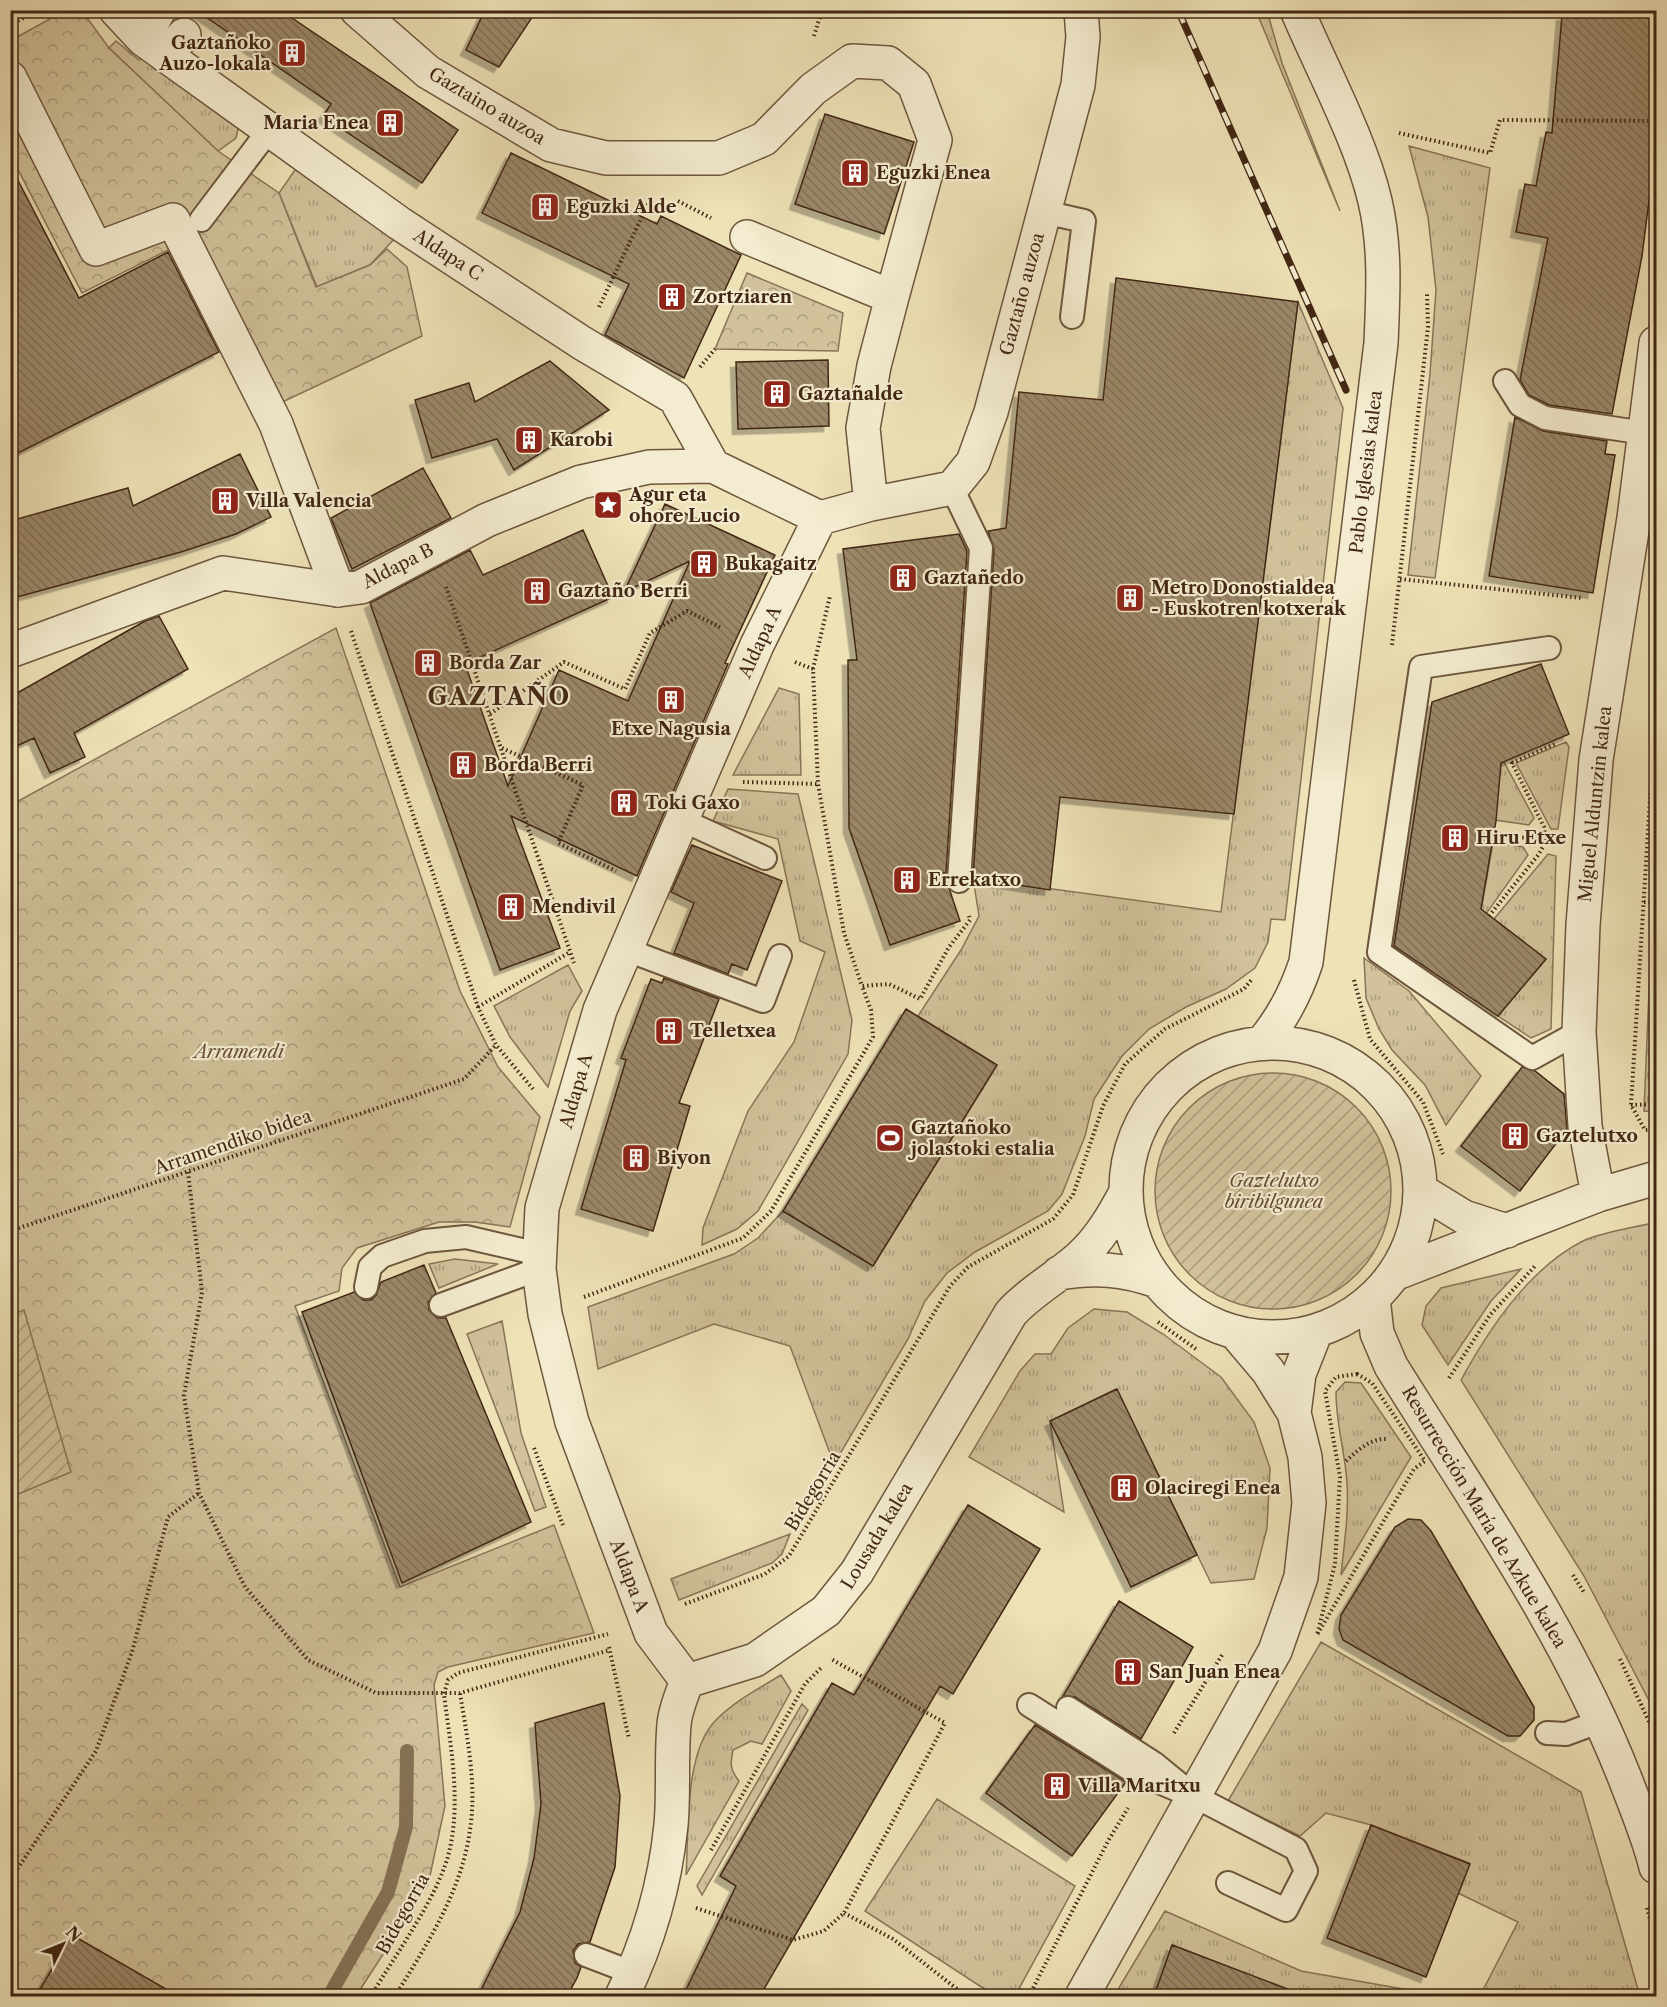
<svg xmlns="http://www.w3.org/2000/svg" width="1667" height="2007" viewBox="0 0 1667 2007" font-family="'Libre Caslon Text',serif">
  <defs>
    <pattern id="grass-tufts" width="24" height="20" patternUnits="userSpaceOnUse" patternTransform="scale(1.5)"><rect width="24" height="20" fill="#d1c29b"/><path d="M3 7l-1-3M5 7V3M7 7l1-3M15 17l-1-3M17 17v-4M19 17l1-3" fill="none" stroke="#ab9e7d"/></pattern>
    <pattern id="cemetery-stones" width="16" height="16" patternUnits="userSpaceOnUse" patternTransform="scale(1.5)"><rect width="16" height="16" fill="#d1c29b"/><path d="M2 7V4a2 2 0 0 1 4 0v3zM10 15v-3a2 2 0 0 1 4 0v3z" fill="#ab9e7d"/></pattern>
    <pattern id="park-crowns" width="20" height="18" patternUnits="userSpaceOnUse" patternTransform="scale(1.5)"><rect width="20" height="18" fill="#d1c29b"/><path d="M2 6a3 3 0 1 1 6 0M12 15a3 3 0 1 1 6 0" fill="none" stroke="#ab9e7d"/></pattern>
    <pattern id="garden-furrows" width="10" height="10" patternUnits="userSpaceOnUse" patternTransform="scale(1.5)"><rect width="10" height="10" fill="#d1c29b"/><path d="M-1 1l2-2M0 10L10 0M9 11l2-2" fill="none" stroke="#ab9e7d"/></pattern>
    <pattern id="building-back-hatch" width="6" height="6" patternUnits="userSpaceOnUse" patternTransform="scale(1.5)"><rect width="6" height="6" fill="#9b8869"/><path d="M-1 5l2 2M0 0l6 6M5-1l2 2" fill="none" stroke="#806f55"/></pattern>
    <filter id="shadow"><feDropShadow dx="-5.5" dy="5.5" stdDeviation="0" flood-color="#0004"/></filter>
  </defs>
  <rect width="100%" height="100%" fill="#eee2b7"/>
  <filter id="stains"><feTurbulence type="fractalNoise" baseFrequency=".00333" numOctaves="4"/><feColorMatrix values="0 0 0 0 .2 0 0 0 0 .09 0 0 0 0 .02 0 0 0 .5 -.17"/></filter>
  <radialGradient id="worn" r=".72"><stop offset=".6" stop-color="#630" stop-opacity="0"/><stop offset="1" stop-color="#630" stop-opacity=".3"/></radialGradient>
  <path fill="url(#grass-tufts)" stroke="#8a7458" stroke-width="1.5" d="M1256 11H1267L1282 63 1340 211Z
    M116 41 139 60 147 53 240 120 236 138 218 151 109 48Z
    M1409 146 1490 168 1435 578 1408 575 1430 374 1436 290 1428 217Z
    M299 164 397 236 370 265 317 287 279 193Z
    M1298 302 1343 408 1285 920 1271 919 1268 942 1255 968 1226 989 1186 1007 1149 1029 1122 1056 1094 1099 1085 1136 1062 1194 1048 1211 975 1252 947 1273 925 1301 908 1339 834 1464 790 1346 714 1324 598 1369 588 1307 734 1254 758 1238 783 1211 873 1266 997 1065 918 1016 961 950 979 916 973 878 1221 912Z
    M779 688 799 694 801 775H733Z
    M1566 742 1569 747 1558 829H1551L1516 763Z
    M1504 762 1534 818 1529 825 1495 820 1501 763Z
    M728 789 798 794 852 1020 848 1054 758 1211 737 1229 702 1245 703 1228 748 1111 794 1042 825 952 800 941 778 839 713 821Z
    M1493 842 1523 847 1528 855 1486 914 1481 910Z
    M1548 854 1556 856 1551 1029 1531 1038 1498 1016 1546 959 1494 919Z
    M1364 958 1409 991 1481 1076 1446 1125 1425 1085 1392 1050 1379 1029 1366 998Z
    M568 965 582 991 570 1011 548 1087 510 1037 494 1006Z
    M1656 1222V1714L1584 1576 1461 1380C1489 1329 1528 1270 1581 1242 1600 1232 1634 1228 1656 1222Z
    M455 1259 498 1264 439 1288 429 1264Z
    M1521 1269 1491 1301 1448 1365 1422 1325 1426 1306 1441 1288Z
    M1094 1309 1127 1312 1163 1334 1221 1377 1254 1422 1270 1468 1267 1528 1254 1579 1211 1583 1116 1389 1050 1421 1064 1512 969 1457 1020 1371 1035 1354H1051L1068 1328Z
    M502 1321 521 1433 546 1507 535 1511 467 1334Z
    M1345 1382 1361 1383 1411 1457 1341 1575C1344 1545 1349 1514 1347 1483 1345 1451 1336 1425 1336 1392Z
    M790 1534 782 1554 772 1563 679 1600 671 1579Z
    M1321 1642 1581 1792 1640 1996H1480L1518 1922 1458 1893 1469 1863 1371 1825 1326 1813 1300 1836 1228 1801Z
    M781 1675 791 1691 762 1744 751 1741 733 1750C730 1764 730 1770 739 1781L686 1875C689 1831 684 1752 716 1720 735 1701 758 1689 781 1675Z
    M802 1704 808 1710 702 1895 697 1886Z
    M937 1799 1075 1886 1015 1996H995L865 1911Z
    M1165 1911 1301 1971 1443 1996H1258L1263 1981 1173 1945 1154 1996H1114Z"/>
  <path fill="url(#cemetery-stones)" stroke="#8a7458" stroke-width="1.5" d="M1656 821V1112L1644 1111Z"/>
  <path fill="url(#park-crowns)" stroke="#8a7458" stroke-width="1.5" d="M64 11H82L109 48 218 151 279 193 316 287 370 265 387 249 407 267 422 336 255 415 172 248 82 293 11 156 10 41Z
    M747 273 843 313 838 351 715 349Z
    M336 628 460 991 498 1067 540 1117 510 1227 475 1222H439L357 1248 342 1268 339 1291 295 1306 400 1587 554 1525 594 1633 448 1667 438 1672 434 1685 445 1806 428 1885 356 1996H11V805Z"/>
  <path fill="url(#garden-furrows)" stroke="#8a7458" stroke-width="1.5" d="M1155 1191a118 118 0 1 1 236 0a118 118 0 1 1-236 0Z
    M24 1310 71 1472 11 1497V1315Z"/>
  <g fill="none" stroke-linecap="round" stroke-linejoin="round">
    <path stroke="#867155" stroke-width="14" d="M329 1996 388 1892 406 1827 407 1751"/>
  </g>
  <path fill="url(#building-back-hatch)" stroke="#422714" stroke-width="1.5" filter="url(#shadow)" d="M196 10H280L458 130 422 183 323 116 331 104Z
    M485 10H537L499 67 466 50Z
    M1576 10H1656V81L1650 144 1656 145 1642 256 1612 414 1549 405 1529 395 1520 380 1548 238 1516 232 1525 184 1536 186 1546 132 1552 133 1562 15 1575 16Z
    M825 114 914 142 884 234 795 204Z
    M511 153 657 224 661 216 741 255 684 378 605 335 629 284 482 213Z
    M10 165 79 298 168 252 219 352 10 457Z
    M1116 278 1298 302 1234 814 1060 797 1050 890 973 878 994 549 988 531 1006 528 1019 392 1103 400Z
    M828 360 829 426 738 429 736 362Z
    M550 361 609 410 514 470 497 439 432 458 415 400 469 383 475 402Z
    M1515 417 1543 431 1607 441 1605 454 1615 455 1593 593 1489 576Z
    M240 454 271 517 236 534 181 552 10 599V521L128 488 133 506Z
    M423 468 451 518 352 569 331 518Z
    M665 504 775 555 725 663 728 664 637 876 511 816 560 948 500 970 370 603 470 550 483 575 583 530 613 597 465 664 508 786 559 670 628 701 690 561 624 592Z
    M959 534 967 551 946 873H944L960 921 890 945 849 828 848 660H857L843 549Z
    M159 616 188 669 74 733 85 757 50 773 34 738 10 749V697L145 621Z
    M1541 664 1569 734 1501 763 1496 821 1481 909 1546 959 1498 1016 1394 946 1432 702Z
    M692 845 782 881 747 970 732 964 728 974 674 953 694 903 671 892Z
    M664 978 719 999 679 1103 690 1106 653 1231 581 1209 626 1060 621 1058 651 979 662 983Z
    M906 1009 997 1065 873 1266 783 1211Z
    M1522 1067 1535 1071 1564 1094 1567 1129 1520 1191 1461 1146Z
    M424 1265 436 1293 428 1302 429 1310 438 1318H446L531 1522 402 1583 302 1312 354 1292 363 1300H371L376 1295 381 1282Z
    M1117 1389 1197 1555 1131 1587 1050 1421Z
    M968 1505 1040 1549 953 1694 940 1686 760 1996H683L736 1886 720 1876 832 1683 854 1695Z
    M1408 1519 1421 1520 1431 1531 1534 1707V1720L1520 1736H1508L1343 1640 1339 1629 1341 1615 1395 1527Z
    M1119 1601 1193 1647 1141 1739 1075 1697 1063 1696Z
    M604 1703 620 1796 615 1867 590 1942 578 1944 573 1951 575 1963 581 1967 577 1978 567 1996H478L520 1912 534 1858 541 1804 535 1723Z
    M1035 1725 1126 1782 1072 1856 986 1793Z
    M1371 1825 1470 1864 1426 1977 1327 1938Z
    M72 1935 178 1996H36Z
    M1172 1945 1298 1993 1297 1996H1154Z"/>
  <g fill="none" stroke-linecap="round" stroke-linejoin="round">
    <g stroke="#6d563d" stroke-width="26">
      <path id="service" d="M1044 212 1084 221 1072 317
        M201 220 269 130
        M1505 381 1520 405 1545 418 1645 433
        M952 488 981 548 959 881
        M1549 648 1421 667 1379 952 1532 1058 1579 1032
        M682 820 765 858
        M627 950 763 1001 780 956
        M366 1287 370 1267 382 1256 425 1241 466 1237 539 1254
        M441 1305 539 1269
        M1029 1705 1133 1771 1178 1790
        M1068 1708 1155 1764 1194 1796 1296 1849 1306 1871 1286 1910 1228 1883
        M1547 1733 1566 1734 1601 1721
        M586 1955 633 1973"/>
    </g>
    <g stroke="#6d563d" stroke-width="36">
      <path id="pedestrian" d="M165 55 184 35
        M10 78 96 249 173 220 276 424 338 590"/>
    </g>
    <g stroke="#6d563d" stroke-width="36">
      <path id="minor" d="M116 10 143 39 159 10
        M357 10 428 72 551 145 606 158H719L764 139 813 89 852 61 888 63 914 84 935 140 892 297
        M143 39 399 223 582 343 675 398 713 466
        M747 237 892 297 874 366 863 428 871 504
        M10 651 223 573 338 590 361 587 487 520 581 482 649 467 713 466 820 518 871 504 952 488 973 462 991 412 1078 85 1083 37 1081 10
        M1262 1043C1283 1018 1296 993 1306 962L1381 343C1383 296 1386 248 1375 201 1361 141 1322 69 1297 10
        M1126 1190a147 147 0 1 1 294 0a147 147 0 1 1-294 0Z
        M1420 1190 1464 1217 1507 1231
        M1598 1195 1585 1126 1579 1032 1583 925 1596 760 1634 518 1656 343
        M1059 1273C1095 1267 1123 1269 1157 1281
        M1394 1274 1598 1195 1656 1178
        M1373 1298 1377 1333 1391 1366C1475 1501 1568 1632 1626 1781 1637 1810 1649 1838 1656 1867
        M1294 1413 1299 1374 1316 1331
        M687 1681 651 1633 572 1422 545 1314 539 1269 542 1208 600 1010 757 645 820 518
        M687 1681 755 1660 826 1611 857 1572 1011 1313C1031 1291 1058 1277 1080 1257 1100 1239 1113 1216 1126 1192
        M622 1996C648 1943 665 1884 671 1825 674 1792 671 1758 674 1725 675 1710 682 1694 687 1681
        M1082 1996 1275 1651 1301 1577 1309 1503 1305 1457 1294 1413 1268 1371 1235 1332"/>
    </g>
    <path stroke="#422714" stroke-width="4" stroke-dasharray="1.5 3" stroke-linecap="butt" d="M10 25 38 10
      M814 36 822 10
      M1399 133 1490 153 1500 120 1656 121
      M678 201 711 218
      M599 307 650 200
      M700 367 715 349
      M1400 579 1582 598
      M446 587 574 963
      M351 631 478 1007 496 1045 533 1089
      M1392 645 1428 327 1427 294
      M795 662 813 669 818 784 844 933 862 986
      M813 669 830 596
      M490 714 564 662 625 689 650 633 687 611 720 627
      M502 748 583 785 558 843 616 871
      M1656 753 1651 783 1631 1105 1645 1130 1656 1129
      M1512 763 1557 743
      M743 782 818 784
      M1500 834 1546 841
      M1644 902H1656
      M1489 916 1539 854 1546 841 1544 827 1510 759
      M1354 980 1370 1039 1423 1102 1443 1154
      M478 1007 570 952
      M1631 1105 1656 1104
      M188 1172 202 1292 184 1396 199 1493 245 1587 308 1660 376 1693H460L610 1650
      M10 1231 464 1079 496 1045
      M584 1297 743 1238 771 1211 873 1037 871 1010 862 986 889 984 920 999 949 947 970 920 969 916
      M1158 1322 1196 1349
      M1357 1374 1372 1383 1425 1461 1414 1469 1317 1635 1335 1564 1340 1477 1325 1391 1336 1377Z
      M1449 1378 1490 1315 1535 1266
      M534 1448 563 1525
      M1346 1461C1358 1450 1371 1438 1388 1439
      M1573 1575 1585 1594
      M685 1604 765 1574 789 1556 950 1286 968 1267 1053 1219 1073 1195 1103 1106 1125 1064 1165 1029 1244 989 1252 979
      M609 1647 629 1739
      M1620 1659 1656 1737
      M1174 1733 1222 1655
      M711 1850 805 1684 822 1667
      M10 1880 96 1751 132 1652 168 1517 199 1493
      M696 1908 793 1940 824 1931 844 1913 945 1723 831 1659
      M1647 1908 1656 1940
      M844 1913 893 1939 966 1996
      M371 1996C395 1955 441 1893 450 1848 461 1797 450 1744 444 1694L448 1680 458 1673 608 1634
      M395 1996C427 1945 462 1890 470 1830 477 1784 467 1737 460 1693
      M1029 1996 1108 1841 1128 1808"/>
    <use href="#service" stroke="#f4ecd0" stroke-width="22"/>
    <use href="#pedestrian" stroke="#f4ecd0" stroke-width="33"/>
    <use href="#minor" stroke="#f4ecd0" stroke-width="33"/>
    <g stroke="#422714" stroke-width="7">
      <path id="rail" d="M1178 10 1346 390"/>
    </g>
    <use href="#rail" stroke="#f4ecd0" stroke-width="4.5" stroke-dasharray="14" stroke-linecap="butt"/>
  </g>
  <defs>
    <g id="building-square" transform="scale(1.5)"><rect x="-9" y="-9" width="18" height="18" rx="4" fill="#8f2418" stroke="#f4ecd0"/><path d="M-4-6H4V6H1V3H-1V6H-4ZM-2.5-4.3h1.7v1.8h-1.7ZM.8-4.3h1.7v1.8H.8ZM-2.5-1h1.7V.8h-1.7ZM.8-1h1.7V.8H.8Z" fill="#fff"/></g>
    <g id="sight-square" transform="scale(1.5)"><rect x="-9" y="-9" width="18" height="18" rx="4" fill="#8f2418" stroke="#f4ecd0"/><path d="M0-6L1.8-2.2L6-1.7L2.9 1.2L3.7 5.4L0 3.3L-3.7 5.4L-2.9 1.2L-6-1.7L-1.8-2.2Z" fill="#fff"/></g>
    <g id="stadium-square" transform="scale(1.5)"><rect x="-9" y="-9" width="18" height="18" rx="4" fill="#8f2418" stroke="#f4ecd0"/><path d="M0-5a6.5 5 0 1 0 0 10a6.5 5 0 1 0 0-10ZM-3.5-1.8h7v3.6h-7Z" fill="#fff"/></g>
  </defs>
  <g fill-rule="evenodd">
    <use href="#building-square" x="292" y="53"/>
    <use href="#building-square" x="390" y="123"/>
    <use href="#building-square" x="855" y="173"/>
    <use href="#building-square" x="545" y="207"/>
    <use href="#building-square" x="672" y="297"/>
    <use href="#building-square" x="777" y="394"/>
    <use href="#building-square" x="529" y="440"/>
    <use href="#building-square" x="225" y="501"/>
    <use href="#sight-square" x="608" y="505"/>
    <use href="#building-square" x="704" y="564"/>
    <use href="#building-square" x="903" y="578"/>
    <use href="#building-square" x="537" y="591"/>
    <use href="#building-square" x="1130" y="598"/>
    <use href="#building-square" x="428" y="663"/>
    <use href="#building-square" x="671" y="700"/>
    <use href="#building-square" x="463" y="765"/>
    <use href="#building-square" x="624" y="803"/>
    <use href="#building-square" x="1455" y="838"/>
    <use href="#building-square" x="907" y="880"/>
    <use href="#building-square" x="511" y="907"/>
    <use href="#building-square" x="669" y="1031"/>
    <use href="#building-square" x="1515" y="1136"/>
    <use href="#stadium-square" x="890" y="1138"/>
    <use href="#building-square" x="636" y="1158"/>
    <use href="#building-square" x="1124" y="1488"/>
    <use href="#building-square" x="1128" y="1672"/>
    <use href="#building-square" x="1057" y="1786"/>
  </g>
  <g text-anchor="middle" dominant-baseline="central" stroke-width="4.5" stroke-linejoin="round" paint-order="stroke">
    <g font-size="18" font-weight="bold" fill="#422714" stroke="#f4ecd0" text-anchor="start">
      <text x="271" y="43" text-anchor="end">Gaztañoko<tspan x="271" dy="21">Auzo-lokala</tspan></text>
      <text x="369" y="123" text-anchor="end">Maria Enea</text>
      <text x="876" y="173">Eguzki Enea</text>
      <text x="566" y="207">Eguzki Alde</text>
      <text x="693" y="297">Zortziaren</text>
      <text x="798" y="394">Gaztañalde</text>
      <text x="550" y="440">Karobi</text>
      <text x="629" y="495">Agur eta<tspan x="629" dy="21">ohore Lucio</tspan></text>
      <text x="246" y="501">Villa Valencia</text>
      <text x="725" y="564">Bukagaitz</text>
      <text x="924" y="578">Gaztañedo</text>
      <text x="1151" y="588">Metro Donostialdea<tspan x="1151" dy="21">- Euskotren kotxerak</tspan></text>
      <text x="558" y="591">Gaztaño Berri</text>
      <text x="449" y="663">Borda Zar</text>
      <text x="671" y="729" text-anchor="middle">Etxe Nagusia</text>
      <text x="484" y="765">Borda Berri</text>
      <text x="645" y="803">Toki Gaxo</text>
      <text x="1476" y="838">Hiru Etxe</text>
      <text x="928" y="880">Errekatxo</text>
      <text x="532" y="907">Mendivil</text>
      <text x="690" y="1031">Telletxea</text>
      <text x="911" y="1128">Gaztañoko<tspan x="911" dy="21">jolastoki estalia</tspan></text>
      <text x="1536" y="1136">Gaztelutxo</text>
      <text x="657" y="1158">Biyon</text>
      <text x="1145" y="1488">Olaciregi Enea</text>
      <text x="1149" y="1672">San Juan Enea</text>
      <text x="1078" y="1786">Villa Maritxu</text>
    </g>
    <g font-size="18" fill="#422714" stroke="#f4ecd0">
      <text transform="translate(487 106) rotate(31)">Gaztaino auzoa</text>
      <text transform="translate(448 255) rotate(33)">Aldapa C</text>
      <text transform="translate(1022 294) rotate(-75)">Gaztaño auzoa</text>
      <text transform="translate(1366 472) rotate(-83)">Pablo Iglesias kalea</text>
      <text transform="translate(398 566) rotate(-27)">Aldapa B</text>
      <text transform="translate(760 642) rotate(-65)">Aldapa A</text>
      <text transform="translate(1595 804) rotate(-84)">Miguel Alduntzin kalea</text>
      <text transform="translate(576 1091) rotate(-74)">Aldapa A</text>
      <text transform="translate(233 1142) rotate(-19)">Arramendiko bidea</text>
      <text transform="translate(813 1491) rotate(-59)">Bidegorria</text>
      <text transform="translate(1484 1517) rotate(59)">Resurrección María de Azkue kalea</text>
      <text transform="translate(877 1536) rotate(-59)">Lousada kalea</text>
      <text transform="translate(629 1576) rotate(69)">Aldapa A</text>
      <text transform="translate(403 1914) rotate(-61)">Bidegorria</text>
    </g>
    <g font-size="18" font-style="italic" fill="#664e36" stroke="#f4ecd0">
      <text x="239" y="1052">Arramendi</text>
      <text x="1274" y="1181">Gaztelutxo<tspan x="1274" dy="21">biribilgunea</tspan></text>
    </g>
    <g font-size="24" font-weight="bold" letter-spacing="1.5" fill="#422714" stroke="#f4ecd0">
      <text x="499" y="696">GAZTAÑO</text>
    </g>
  </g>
  <rect width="1667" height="2007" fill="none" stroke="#eee2b7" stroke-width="36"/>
  <rect x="12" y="12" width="1643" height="1983" fill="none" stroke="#422714" stroke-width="3"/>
  <rect x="18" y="18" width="1631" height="1971" fill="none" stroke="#422714" stroke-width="1.5"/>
  <g transform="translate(63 1944) rotate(47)" stroke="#f4ecd0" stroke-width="4.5" paint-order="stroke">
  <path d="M0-4.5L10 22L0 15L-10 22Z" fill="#422714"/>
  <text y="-9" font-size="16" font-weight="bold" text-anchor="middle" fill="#422714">N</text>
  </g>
  <rect width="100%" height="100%" filter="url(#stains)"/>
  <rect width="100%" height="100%" fill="url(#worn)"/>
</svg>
